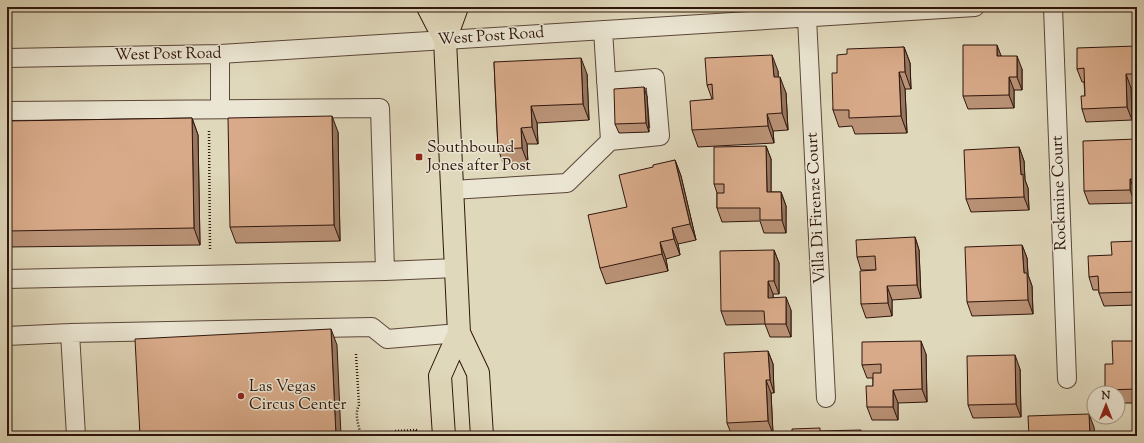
<svg xmlns="http://www.w3.org/2000/svg" width="1144" height="443" viewBox="0 0 1144 443" font-family="'Sorts Mill Goudy',serif">
  <rect width="100%" height="100%" fill="#e0d8bb"/>
  <filter id="stains"><feTurbulence type="fractalNoise" baseFrequency=".005" numOctaves="4"/><feColorMatrix values="0 0 0 0 .2 0 0 0 0 .09 0 0 0 0 .02 0 0 0 .5 -.17"/></filter>
  <radialGradient id="worn" r=".72"><stop offset=".6" stop-color="#630" stop-opacity="0"/><stop offset="1" stop-color="#630" stop-opacity=".3"/></radialGradient>
  <g fill="none" stroke-linecap="round" stroke-linejoin="round">
    <g stroke="#5b4638" stroke-width="20">
      <path id="minor" d="M1053 7 1067 379
        M807 18 826 398
        M220 54V109
        M7 58 220 54 975 7
        M606 82 655 78 660 136 610 141
        M7 111 380 108 385 271 456 268
        M452 190 567 183 610 141 603 30
        M7 279 385 271
        M7 336 70 333
        M76 436 70 333 372 327 387 339 459 333"/>
    </g>
    <g stroke="#2f160d" stroke-width="24">
      <path id="major" d="M428 7 445 40
        M457 7 445 40 459 333 478 373 482 436
        M444 436 440 376 459 333"/>
    </g>
    <path stroke="#2f160d" stroke-width="2.5" stroke-dasharray="1 2" stroke-linecap="butt" d="M209 131 210 251
      M356 354 359 405C354 415 359 426 361 436
      M395 431 416 430 417 436
      M361 433 376 432"/>
    <use href="#minor" stroke="#ebe6d3" stroke-width="18"/>
    <use href="#major" stroke="#e0d8bb" stroke-width="22"/>
  </g>
  <path fill="#ba9276" stroke="#2f160d" d="M1137 46V87L1131 88 1132 120 1086 122 1082 109 1085 96 1084 82H1082L1077 69Z
    M904 47 910 63 911 89H905L907 133 855 134 852 126 839 127 833 110 837 73 847 54Z
    M1001 56 1022 69V90H1014V108L968 109 963 96Z
    M494 62 587 74 589 120 537 123 538 144H527L528 164 504 165 498 149Z
    M778 71V77L786 93 788 130 773 131 774 143 698 147 692 130 712 99 707 85Z
    M644 87 647 97 649 132 619 133 615 124Z
    M192 118 198 135 200 245 7 247V121Z
    M338 132 340 241 236 243 230 227Z
    M1137 139V192H1135V203L1089 204 1084 191Z
    M766 146 771 159V192H781L786 206V233H764L760 221 722 222 717 208V193L714 184Z
    M1019 147 1024 161 1025 180 1028 188 1029 210 971 212 966 199Z
    M675 160 681 176 696 240 678 244 680 255 666 259 668 271 606 284 600 268 627 207 653 167Z
    M915 237 919 250 921 298 892 300V316L866 318 861 304 876 270H861L857 257Z
    M1137 241V305L1104 306 1099 293V290H1093L1089 277 1112 255Z
    M1022 245 1027 258 1028 275 1032 286 1033 314 972 316 967 302Z
    M774 250 779 263V294H773V297L791 310V337H770L765 324 726 325 721 311Z
    M1137 341V403H1118V393H1106L1105 390 1113 364Z
    M768 351 773 364 774 393H771L773 434 732 436 727 423Z
    M926 354 927 402 898 403V420H872L867 407 873 386V378H867L862 365Z
    M1020 369 1021 417 973 418 968 405Z"/>
  <path fill="#977760" stroke="#2f160d" d="M997 45 1002 58 997 56Z
    M904 47 910 63 911 89 905 72Z
    M772 55 778 71 779 94 774 77Z
    M1017 56 1022 69V90L1017 77Z
    M581 58 587 74 589 120 583 104Z
    M899 72 905 89 907 133 901 116Z
    M1126 74 1131 88 1132 120 1127 107Z
    M780 77 786 93 788 130 782 113Z
    M1009 77 1014 90V108L1009 95Z
    M644 87 647 97 649 132 646 123Z
    M531 106 537 123 538 144 532 127Z
    M767 114 773 131 774 143 768 126Z
    M332 116 338 132 340 241 334 225Z
    M192 118 198 135 200 245 194 228Z
    M521 128 527 144 528 164 522 148Z
    M766 146 771 159V206L767 192Z
    M1019 147 1024 161 1025 180 1028 188 1029 210 1024 197 1021 175Z
    M675 160 681 176 696 240 690 224Z
    M1130 179 1135 192V203L1130 190Z
    M781 192 786 206V233L782 220Z
    M672 228 678 244 680 255 674 239Z
    M915 237 919 250 921 298 917 285Z
    M660 242 666 259 668 271 662 254Z
    M1022 245 1027 258 1028 275 1032 286 1033 314 1028 300 1024 273Z
    M774 250 779 263V294L774 281Z
    M768 281 773 294V311L768 298Z
    M887 286 892 300V316L888 303Z
    M786 297 791 310V337L786 324Z
    M331 329 337 345 341 436H336Z
    M921 341 926 354 927 402 922 389Z
    M768 351 773 364 774 393 770 380Z
    M1015 355 1020 369 1021 417 1016 404Z
    M766 380 771 393 773 434 768 421Z
    M893 390 898 403V420L893 407Z
    M1089 414 1094 427 1095 436H1090Z"/>
  <path fill="#d8aa89" stroke="#2f160d" d="M963 45H997V56H1017V77H1009V95L963 96Z
    M1137 46V74H1126L1127 107 1082 109 1081 96H1085L1084 68 1077 69V48Z
    M904 47 905 72H899L901 116 849 118V110H833L832 73H837V55L847 54V49Z
    M772 55 774 77H780L782 113 767 114 768 126 692 130 690 101 713 99 712 84 707 85 705 58Z
    M581 58 583 104 531 106 532 127 521 128 522 148 498 149 494 62Z
    M644 87 646 123 615 124 614 89Z
    M332 116 334 225 230 227 228 118Z
    M192 118 194 228 7 231V121Z
    M1137 139V179H1130V190L1084 191 1083 141Z
    M766 146 767 192H781L782 220H760V208H717V193H724V184H714V147Z
    M1019 147 1021 175 1023 174 1024 197 966 199 964 150Z
    M675 160 690 224 672 228 674 239 660 242 662 254 600 268 588 215 627 207 619 175 653 167V165Z
    M915 237 917 285 887 286 888 303 861 304 860 271 876 270 875 256 857 257 856 240Z
    M1137 241V292L1099 293 1098 276 1089 277 1088 256 1112 255 1111 242Z
    M1022 245 1024 273H1027L1028 300 967 302 965 247Z
    M774 250V281H768V298L786 297V324H765L764 311H721L720 251Z
    M331 329 336 436H140L135 339Z
    M921 341 922 389 893 390V407H867L866 386H873V373H881V364L862 365V342Z
    M1112 341H1137V389L1105 390V364H1113Z
    M768 351 770 380H766L768 421 727 423 724 353Z
    M1015 355 1016 404 968 405 967 356Z
    M1089 414 1090 436H1029L1028 416Z
    M820 428V431L861 430V436H792V429Z"/>
  <g fill="#8f2418" stroke="#ebe6d3" stroke-width="1.5">
    <rect x="415" y="153" width="8" height="8" rx="2"/>
    <circle cx="241" cy="396" r="4"/>
  </g>
  <g text-anchor="middle" dominant-baseline="central" stroke-width="3" stroke-linejoin="round" paint-order="stroke">
    <g font-size="16" fill="#2f160d" stroke="#ebe6d3">
      <text transform="translate(491 37) rotate(-4)">West Post Road</text>
      <text transform="translate(168 55) rotate(-1)">West Post Road</text>
      <text transform="translate(1060 193) rotate(-92)">Rockmine Court</text>
      <text transform="translate(817 208) rotate(-93)">Villa Di Firenze Court</text>
    </g>
    <g font-size="16" fill="#2f160d" stroke="#ebe6d3" text-anchor="start">
      <text x="427" y="148">Southbound<tspan x="427" dy="18">Jones after Post</tspan></text>
      <text x="249" y="387">Las Vegas<tspan x="249" dy="18">Circus Center</tspan></text>
    </g>
  </g>
  <rect width="1144" height="443" fill="none" stroke="#e0d8bb" stroke-width="24"/>
  <rect x="8" y="8" width="1128" height="427" fill="none" stroke="#2f160d" stroke-width="2"/>
  <rect x="12" y="12" width="1120" height="419" fill="none" stroke="#2f160d"/>
  <g transform="translate(1106 405)"><circle r="19" fill="#ebe6d3" stroke="#a09384"/>
  <path d="M0-3L7 15L0 10L-7 15Z" fill="#8f2418"/>
  <text y="-6" font-size="11" font-weight="bold" text-anchor="middle" fill="#2f160d">N</text>
  </g>
  <rect width="100%" height="100%" filter="url(#stains)"/>
  <rect width="100%" height="100%" fill="url(#worn)"/>
</svg>
